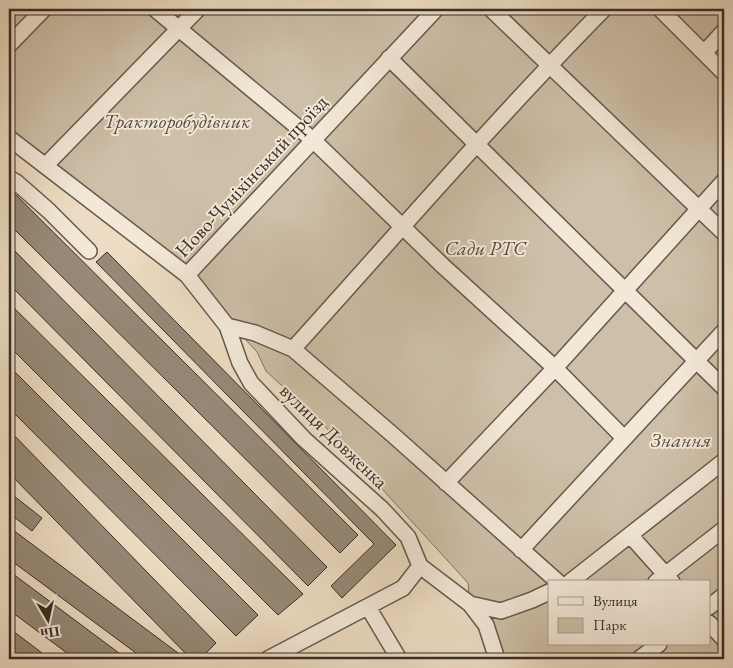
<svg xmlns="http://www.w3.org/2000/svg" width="733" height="668" viewBox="0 0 733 668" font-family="'EB Garamond',serif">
  <rect width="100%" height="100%" fill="#eddcc3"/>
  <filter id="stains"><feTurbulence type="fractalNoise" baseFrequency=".004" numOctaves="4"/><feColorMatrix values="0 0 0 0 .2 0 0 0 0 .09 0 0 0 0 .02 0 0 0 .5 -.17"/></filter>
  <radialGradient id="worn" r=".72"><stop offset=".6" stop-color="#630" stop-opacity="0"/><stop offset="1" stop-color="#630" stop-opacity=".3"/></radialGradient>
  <path fill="#cebfa8" stroke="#827766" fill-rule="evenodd" d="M9 9H724V659H489L479 630 473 605 470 604 468 583 320 421 266 371 257 352 187 275 9 127ZM549 582H709V644H549Z"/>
  <path fill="#968977" stroke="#372f25" d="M9 188 358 535 340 553 9 224Z
    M9 245 327 567 308 586 9 284Z
    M107 252 396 545 342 598 331 586 374 544 96 262Z
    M9 303 303 594 278 615 9 346Z
    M9 366 258 615 236 636 9 408Z
    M9 430 216 643 200 659H191L9 473Z
    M9 492 42 518 32 531 9 513Z
    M9 527 182 656 179 659H144L9 559Z
    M9 571 127 659H75L9 610Z
    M9 628 50 659H9Z"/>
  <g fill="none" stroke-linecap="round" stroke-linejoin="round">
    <g stroke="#645a4c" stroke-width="18">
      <path id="minor" d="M155 9 313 140 443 266 555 368 624 438
        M491 9 724 233
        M660 9 724 73
        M9 45 44 9
        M704 53 724 31
        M389 58 724 388
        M9 138 187 275 227 326 240 363 251 383 304 439 382 509 408 537 420 566 403 588 268 659
        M45 166 198 9
        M9 178 16 182 49 211 89 251
        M187 275 436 9
        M227 326 255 333 293 349 393 435 558 582
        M293 349C396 235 496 119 604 9
        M446 483 555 368 724 181
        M630 535 672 582
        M521 550 724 331
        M420 566 470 604 501 611 532 600 549 592
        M570 582 724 461
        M656 582 724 529
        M470 604 486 625 497 659
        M368 607 399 659
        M709 607 724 595
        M709 623 724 639
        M639 659 659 644"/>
    </g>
    <use href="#minor" stroke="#f3e8d8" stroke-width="15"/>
  </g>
  <g text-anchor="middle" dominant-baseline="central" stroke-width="4" stroke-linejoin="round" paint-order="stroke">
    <g font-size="20" font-style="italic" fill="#554c3f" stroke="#f3e8d8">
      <text x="177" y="121">Тракторобудівник</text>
      <text x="485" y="248">Сади РТС</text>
      <text x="681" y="440">Знання</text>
    </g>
    <g font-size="20" fill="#372f25" stroke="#f3e8d8">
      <text transform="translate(251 176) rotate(-47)">Ново-Чуніхінський проїзд</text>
      <text transform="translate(334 436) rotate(44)">вулиця Довженка</text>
    </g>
  </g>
  <rect width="733" height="668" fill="none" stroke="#eddcc3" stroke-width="30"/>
  <rect x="10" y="10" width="713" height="648" fill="none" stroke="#372f25" stroke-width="2.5"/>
  <rect x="15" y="15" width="703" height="638" fill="none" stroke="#372f25"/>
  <rect x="548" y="580" width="162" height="65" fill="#f3e8d8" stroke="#a89e90"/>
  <rect x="558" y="597" width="25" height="8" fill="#f3e8d8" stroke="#a89e90"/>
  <text x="593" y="606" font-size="15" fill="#372f25">Вулиця</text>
  <rect x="558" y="618" width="25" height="15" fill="#cebfa8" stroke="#a89e90"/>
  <text x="593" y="630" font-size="15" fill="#372f25">Парк</text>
  <g transform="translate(48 620) rotate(171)" stroke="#f3e8d8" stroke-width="4" paint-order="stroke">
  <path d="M0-4L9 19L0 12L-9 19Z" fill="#372f25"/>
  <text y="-8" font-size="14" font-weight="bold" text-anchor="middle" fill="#372f25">Пн</text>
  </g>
  <rect width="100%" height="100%" filter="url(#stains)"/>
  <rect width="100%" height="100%" fill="url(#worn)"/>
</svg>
